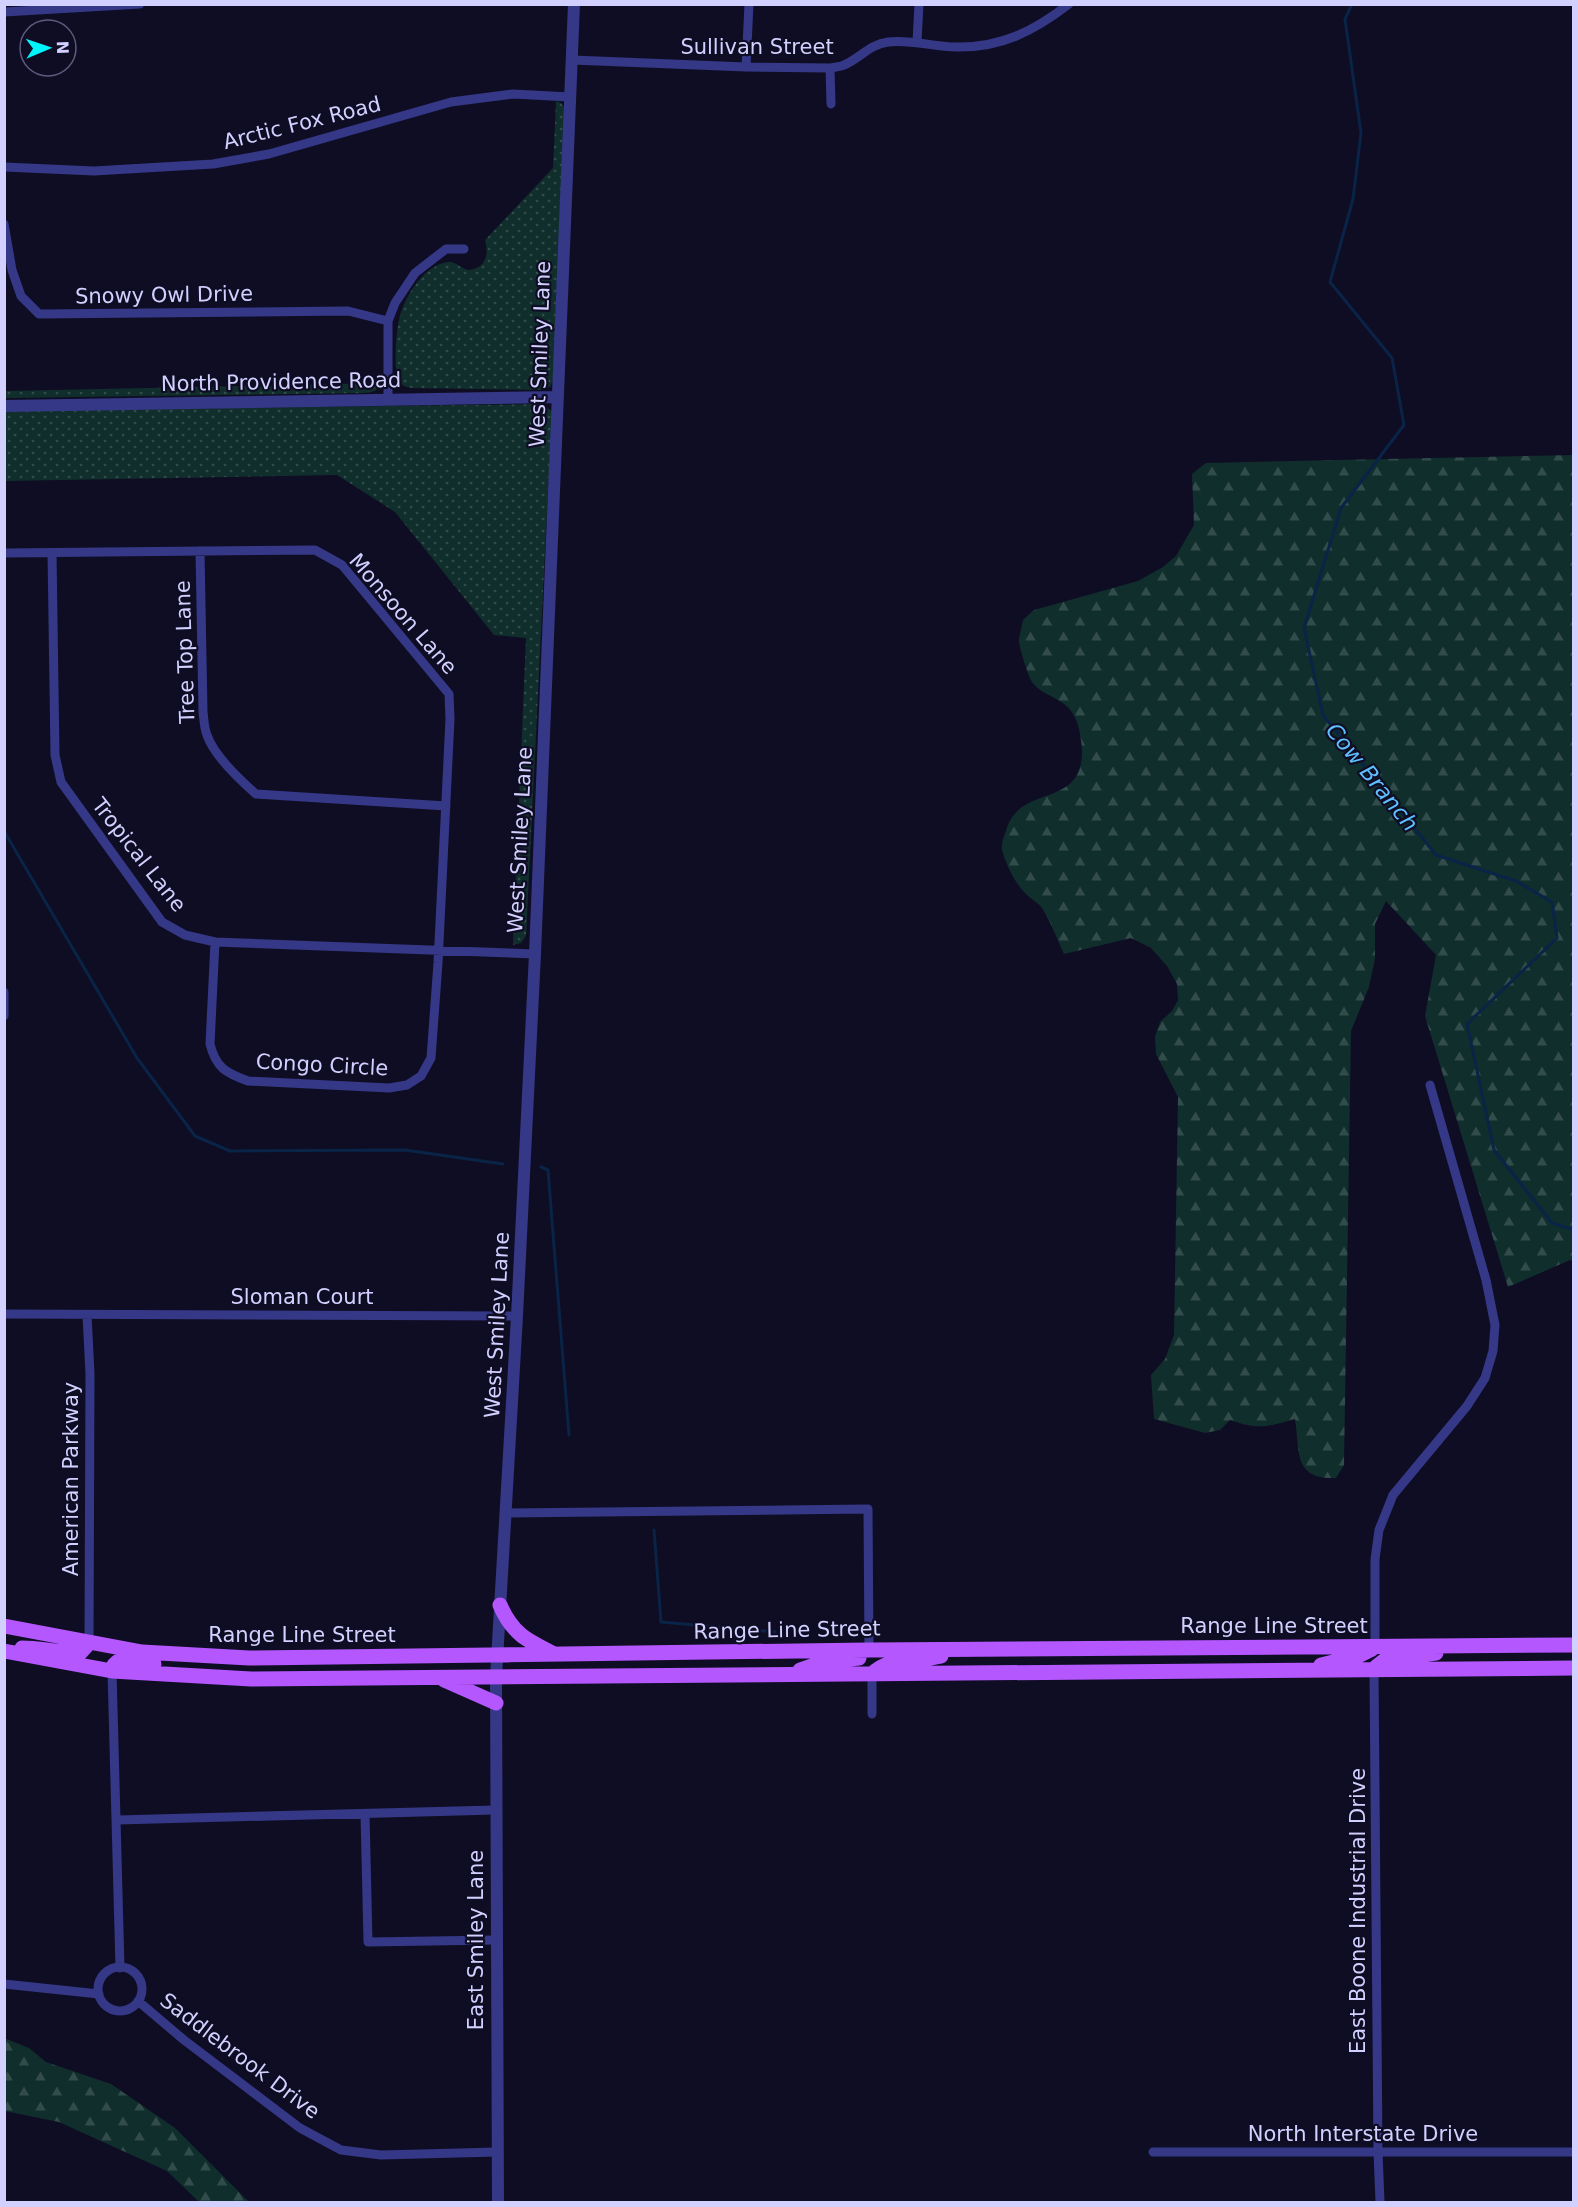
<svg xmlns="http://www.w3.org/2000/svg" width="1578" height="2207" viewBox="0 0 1578 2207" font-family="'DejaVu Sans',sans-serif">
  <defs>
    <pattern id="grass-dots" width="8" height="8" patternUnits="userSpaceOnUse" patternTransform="scale(1.5)"><rect width="8" height="8" fill="#102e2b"/><path d="M2 2h.1M6 6h.1" fill="none" stroke="#324b4b" stroke-width="1.8" stroke-linecap="round"/></pattern>
    <pattern id="forest-firs" width="22" height="20" patternUnits="userSpaceOnUse" patternTransform="scale(1.5)"><rect width="22" height="20" fill="#102e2b"/><path d="M5 1l3.5 6h-7zM16 11l3.5 6h-7z" fill="#324b4b"/></pattern>
  </defs>
  <rect width="100%" height="100%" fill="#0f0d24"/>
  <path fill="url(#grass-dots)" d="M556 101 561 103 565 109 553 381 550 387 540 390 411 388C406 387 402 386 399 381 393 370 396 329 400 316 405 296 424 265 448 262 456 261 461 269 469 270 486 268 489 255 485 240L553 168Z
    M382 383 375 391 365 393 4 398 5 391Z
    M542 404 552 411 526 936 521 943 513 945 526 638 494 635 395 512 337 475 5 481 4 411Z"/>
  <path fill="url(#forest-firs)" d="M1573 455V1261L1570 1260 1508 1287 1425 1016 1436 955 1386 901 1375 924V959L1369 987 1351 1031 1344 1465 1336 1478C1293 1480 1300 1451 1295 1419 1267 1427 1258 1430 1230 1420L1220 1430 1205 1433 1154 1419 1151 1375 1165 1359 1174 1335 1178 1097 1156 1054 1155 1037 1160 1022 1172 1011 1178 1000 1177 984 1167 966 1151 948 1131 938 1064 954C1057 939 1051 922 1042 908 1038 902 1030 899 1025 893 1015 883 1005 863 1002 849 1001 843 1004 836 1006 831 1019 778 1098 816 1079 729 1072 696 1045 700 1032 682 1028 675 1020 650 1019 642 1019 635 1022 626 1023 620L1034 610 1138 581 1163 567 1176 556 1194 525 1192 474 1206 463Z
    M4 2038 29 2048 46 2062 111 2084 175 2128 249 2202H199L167 2171 59 2122 5 2111Z"/>
  <g fill="none" stroke-linecap="round" stroke-linejoin="round">
    <path stroke="#092447" stroke-width="3" d="M1352 4 1345 19 1361 133 1353 199 1330 282 1392 358 1404 425 1341 508 1304 628 1323 715 1436 855 1516 881 1552 902 1557 938 1467 1024 1494 1150 1552 1223 1574 1230
      M4 831 137 1058 195 1136 230 1151 405 1150 503 1164
      M541 1167 548 1170 569 1435
      M654 1530 661 1622 775 1632"/>
    <path stroke="#353886" stroke-width="9" d="M4 12 140 4
      M917 42 919 4
      M572 60 746 67 830 68C834 67 840 67 844 65 859 59 870 44 888 42 911 39 933 47 956 47 1001 48 1034 31 1069 4
      M746 67 749 4
      M830 68 831 104
      M4 167 94 171 213 164 269 154 451 102 513 94 570 97
      M4 224 12 270 21 296 39 314 348 311 388 321
      M388 400V321L395 303 415 273 446 249H464
      M200 551 203 712C204 719 204 728 207 735 214 756 240 780 256 794L446 806
      M4 553 315 550 342 565 449 694 450 719 438 963 431 1058 421 1076 407 1085 389 1088 248 1081C226 1073 216 1068 210 1044L215 942
      M52 553 55 755 61 782 162 922 185 935 215 942 535 954
      M4 992V1016
      M4 1314 517 1316
      M87 1315 90 1374 89 1643
      M506 1513 868 1509 869 1650
      M1375 1646V1559L1379 1530 1393 1495 1467 1406 1485 1378 1493 1351 1495 1325 1486 1280 1430 1085
      M1374 1670 1378 2152 1380 2202
      M112 1671 120 1968
      M872 1714V1674
      M365 1814 368 1942 495 1940
      M117 1820 495 1810
      M98 1989a22 22 0 1 1 44 0a22 22 0 1 1-44 0Z
      M4 1984 99 1994
      M138 2001 184 2040 300 2128 341 2150 381 2155 497 2152
      M1153 2152H1574"/>
    <path stroke="#353886" stroke-width="12" d="M4 406 558 397
      M498 2202 496 1677 517 1316 535 954 574 4"/>
    <path stroke="#b457ff" stroke-width="15" d="M500 1605C512 1633 526 1640 552 1653
      M4 1626 142 1652 249 1658 869 1650 1574 1645
      M22 1648C42 1648 63 1654 81 1652L89 1643
      M4 1651 112 1671 251 1679 1574 1668
      M1321 1665 1358 1656 1372 1649
      M1376 1667 1385 1660 1436 1653
      M800 1670 823 1662 859 1658
      M112 1671 114 1665 117 1662 154 1664
      M872 1674C889 1658 901 1664 922 1660 928 1659 934 1657 941 1656
      M444 1680 496 1703"/>
  </g>
  <g text-anchor="middle" dominant-baseline="central" stroke-width="4.5" stroke-linejoin="round" paint-order="stroke">
    <g font-size="21" fill="#d2d0ff" stroke="#0f0d24">
      <text x="757" y="47">Sullivan Street</text>
      <text transform="translate(302 123) rotate(-14)">Arctic Fox Road</text>
      <text transform="translate(164 295) rotate(-1)">Snowy Owl Drive</text>
      <text transform="translate(540 354) rotate(-88)">West Smiley Lane</text>
      <text transform="translate(281 382) rotate(-1)">North Providence Road</text>
      <text transform="translate(403 614) rotate(49)">Monsoon Lane</text>
      <text transform="translate(185 652) rotate(-92)">Tree Top Lane</text>
      <text transform="translate(520 840) rotate(-87)">West Smiley Lane</text>
      <text transform="translate(139 855) rotate(52)">Tropical Lane</text>
      <text transform="translate(322 1065) rotate(3)">Congo Circle</text>
      <text x="302" y="1297">Sloman Court</text>
      <text transform="translate(497 1325) rotate(-87)">West Smiley Lane</text>
      <text transform="translate(71 1479) rotate(-90)">American Parkway</text>
      <text x="1274" y="1626">Range Line Street</text>
      <text transform="translate(787 1630) rotate(-1)">Range Line Street</text>
      <text x="302" y="1635">Range Line Street</text>
      <text transform="translate(1358 1911) rotate(-90)">East Boone Industrial Drive</text>
      <text transform="translate(476 1940) rotate(-90)">East Smiley Lane</text>
      <text transform="translate(240 2056) rotate(37)">Saddlebrook Drive</text>
      <text x="1363" y="2134">North Interstate Drive</text>
    </g>
    <g font-size="22" font-style="italic" fill="#5ec0ff" stroke="#0f0d24">
      <text transform="translate(1372 777) rotate(51)">Cow Branch</text>
    </g>
  </g>
  <rect width="1578" height="2207" fill="none" stroke="#d2d0ff" stroke-width="12"/>
  <g transform="translate(48 48) rotate(88)"><circle r="28" fill="#0f0d24" stroke="#5d5b7c" stroke-width="1.5"/>
  <path d="M0-4.5L10 22L0 15L-10 22Z" fill="#00f4fb"/>
  <text y="-9" font-size="16" font-weight="bold" text-anchor="middle" fill="#d2d0ff">N</text>
  </g>
</svg>
